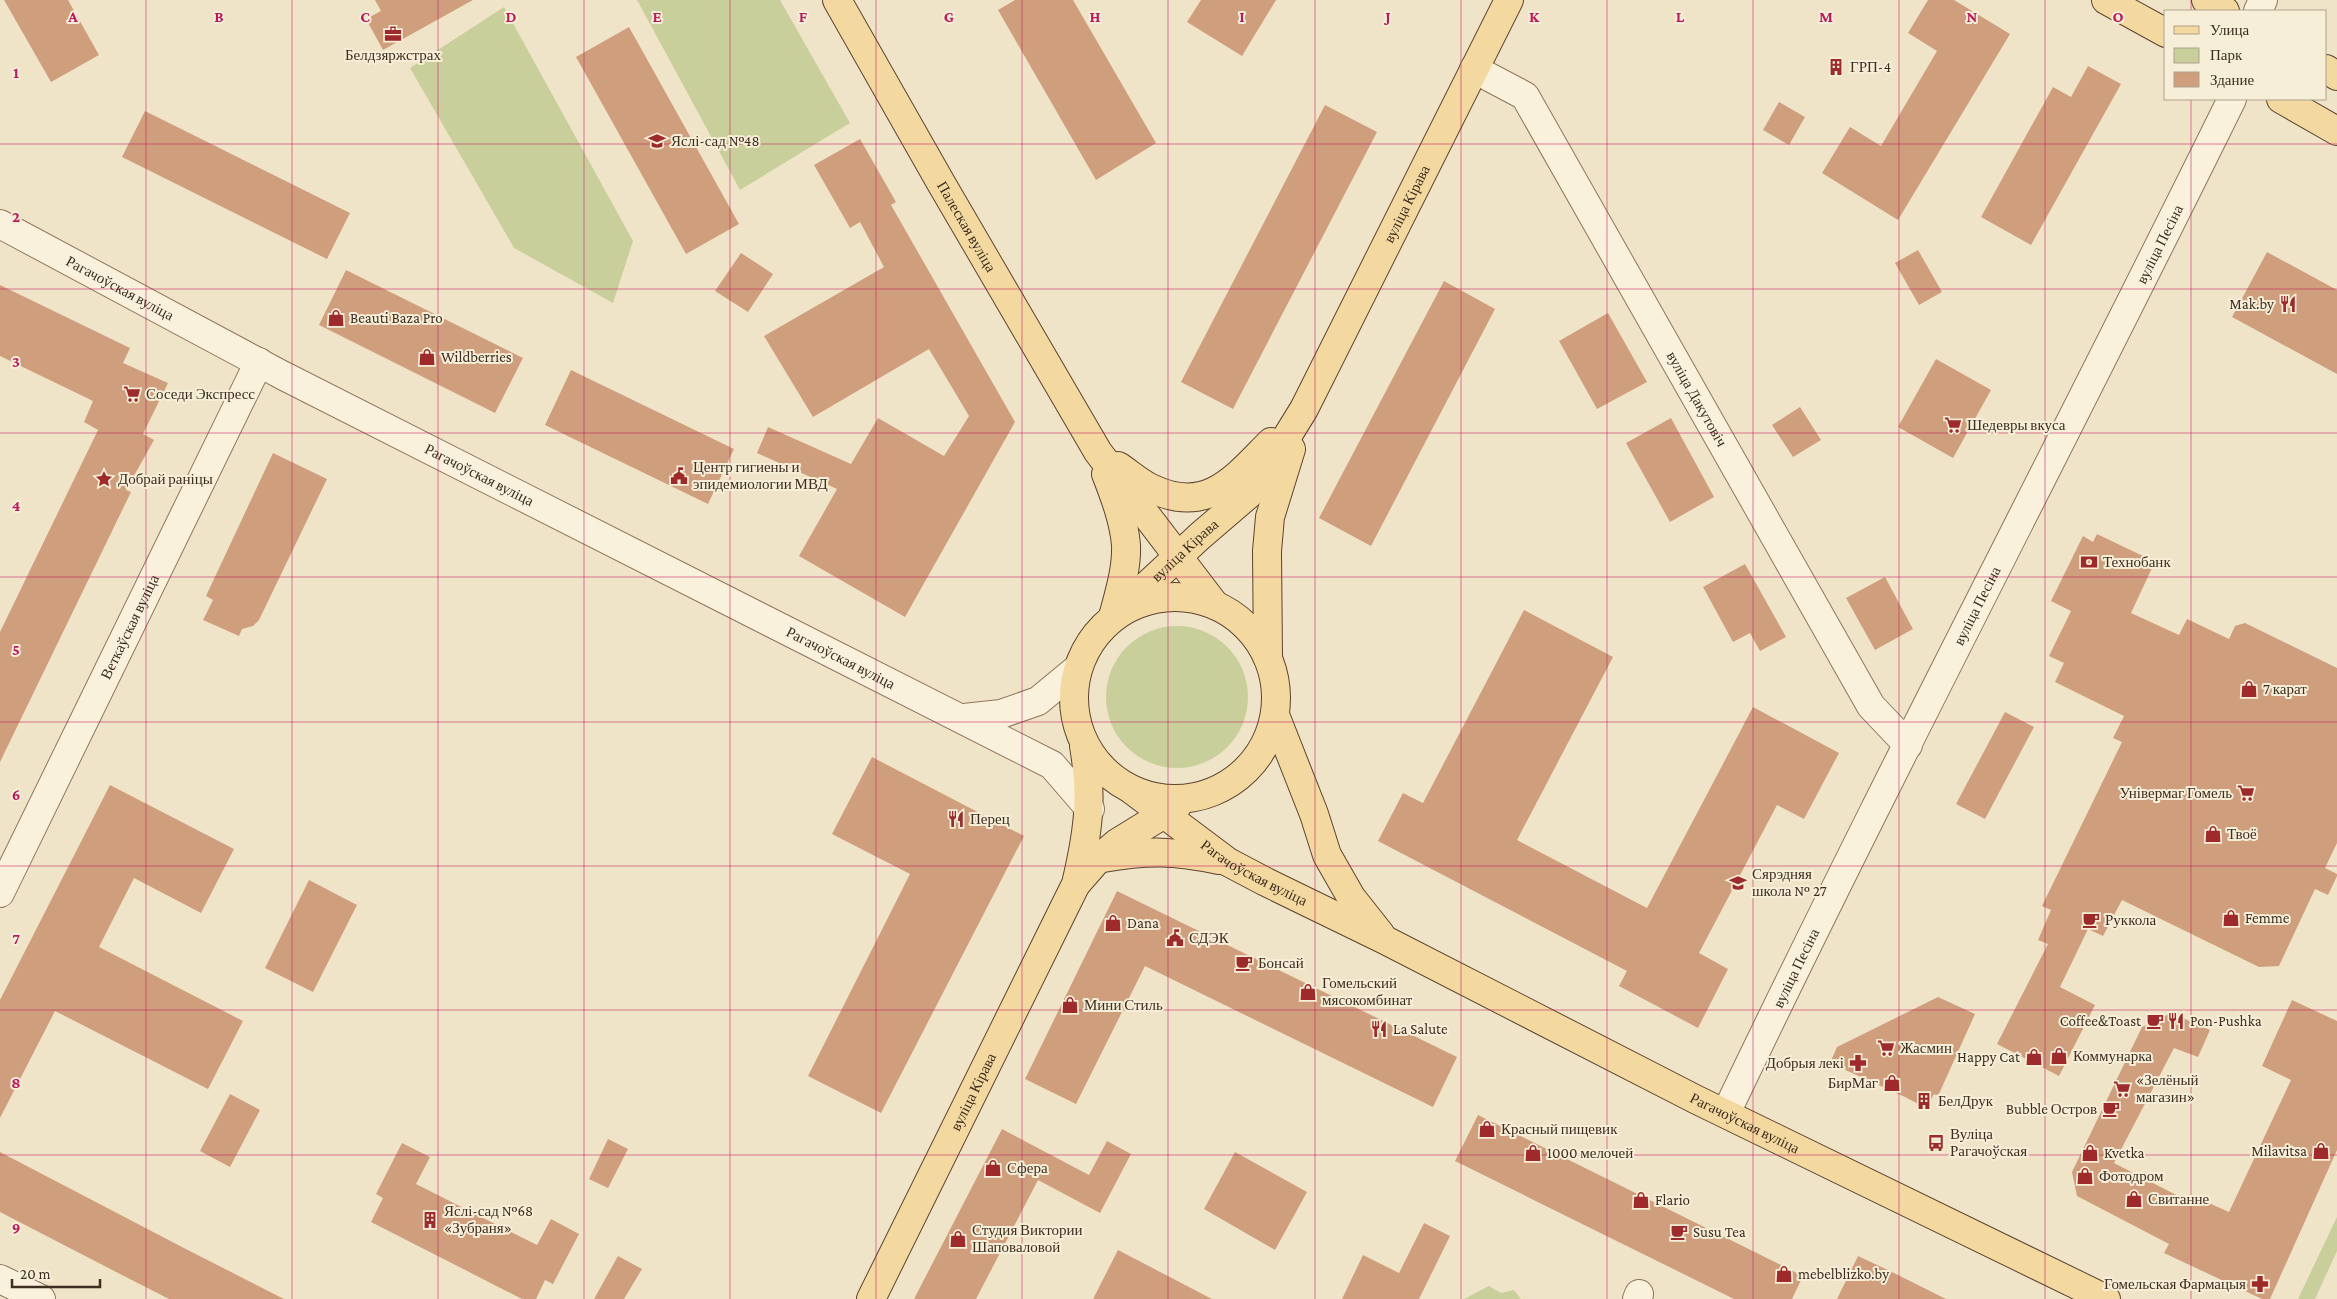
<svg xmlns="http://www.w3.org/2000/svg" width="2337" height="1299" viewBox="0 0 2337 1299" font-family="'Crimson Pro',serif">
  <rect width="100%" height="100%" fill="#f0e4c8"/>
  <path fill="#c9cf9b" d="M637 0H780L850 123 740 190Z
    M504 7 633 241 613 303 514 248 410 68Z
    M1106 697a71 71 0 1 1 142 0a71 71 0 1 1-142 0Z
    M2337 1217V1251L2315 1299H2298Z
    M1489 1286 1501 1293 1514 1290 1521 1299H1464Z"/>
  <path fill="#cf9f7d" d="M4 0H68L99 55 51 82Z
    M375 0H473L383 50 366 19 381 11Z
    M1015 0H1073L1156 143 1096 180 998 10Z
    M1201 0H1276L1242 56 1187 22Z
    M1928 0H1954L2010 34 1898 220 1822 173 1850 127 1881 146 1937 51 1908 33Z
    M629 27 739 224 686 254 576 57Z
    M2088 66 2121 84 2031 245 1981 217 2053 87 2071 97Z
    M1779 102 1805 117 1789 145 1763 130Z
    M1325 105 1377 132 1233 409 1181 382Z
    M145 111 350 213 327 259 122 157Z
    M860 139 896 202 891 205 1015 422 905 617 799 556 837 489 757 453 768 427 851 464 878 418 944 456 969 416 929 349 813 417 764 336 884 267 860 222 850 228 814 165Z
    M1918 250 1942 292 1919 305 1895 263Z
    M2267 252 2337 290V374L2232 317Z
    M741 253 773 274 748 312 715 291Z
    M346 270 523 358 495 413 319 325Z
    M1444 281 1495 309 1371 546 1319 518Z
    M0 285 130 348 123 363 168 383 143 434 154 440 126 490 131 492 0 762V632L98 430 84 422 93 401 0 356Z
    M1608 313 1647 382 1597 409 1559 341Z
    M1936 359 1991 390 1953 458 1898 427Z
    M571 370 734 449 708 504 545 425Z
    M1800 407 1821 440 1793 457 1772 425Z
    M1671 418 1714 497 1670 522 1626 443Z
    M273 453 327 479 259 620 253 626 242 629 239 636 203 620 213 600 206 596Z
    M2097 534 2145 557 2142 563 2152 568 2131 613 2179 635 2187 619 2229 639 2235 626 2245 623 2337 668V843L2325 868 2337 874V876L2328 895 2315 889 2279 966 2259 967 2122 900 2103 936 2088 929 2060 987 2095 1005 2059 1076 1997 1044 2048 944 2038 940 2051 910 2042 906 2122 742 2113 738 2124 716 2055 682 2064 663 2049 656 2071 611 2051 601 2083 536 2093 542Z
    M1745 564 1786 637 1760 651 1750 633 1733 642 1703 587Z
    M1885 577 1913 629 1875 650 1846 598Z
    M1524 610 1613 657 1517 840 1647 908 1753 707 1839 753 1804 819 1777 805 1699 953 1728 969 1698 1028 1619 986 1627 971 1378 841 1403 793 1423 803Z
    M2005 712 2034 727 1985 819 1956 804Z
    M872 757 1024 836 881 1113 808 1076 910 874 832 834Z
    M110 785 234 849 201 913 134 878 99 947 243 1021 208 1089 55 1011 0 1118V1000Z
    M309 880 357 905 313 992 265 968Z
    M1117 891 1457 1057 1433 1107 1145 966 1076 1104 1025 1079Z
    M1938 997 1975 1014 1938 1096 1934 1094 1926 1108 1905 1097 1830 1063 1837 1047Z
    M2292 1000 2337 1021V1150L2270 1299H2262L2164 1253 2169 1244 2077 1196 2072 1172 2142 1027 2171 1013 2210 1030 2198 1057 2174 1048 2114 1163 2188 1201 2191 1195 2229 1212 2291 1080 2262 1066Z
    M230 1094 260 1110 230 1167 200 1151Z
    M1478 1115 1803 1276 1792 1299H1734L1455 1161Z
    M1002 1129 1089 1175 1107 1141 1131 1154 1100 1213 1038 1180 976 1299H914Z
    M608 1139 628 1149 608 1188 589 1179Z
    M402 1143 430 1157 416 1184 537 1245 551 1219 579 1234 553 1284 545 1280 536 1299H522L371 1222 383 1198 376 1194Z
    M0 1152 182 1247 284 1299H169L120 1274 0 1212Z
    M1235 1152 1307 1192 1275 1250 1204 1209Z
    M1424 1223 1450 1236 1419 1299H1342L1363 1255 1399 1273Z
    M1118 1250 1212 1299H1093Z
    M618 1256 642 1269 624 1299H594Z
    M1858 1256 1890 1271 1946 1299H1837Z"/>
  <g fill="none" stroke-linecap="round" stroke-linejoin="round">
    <g stroke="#8d765c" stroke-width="30">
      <g id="minor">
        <path d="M2258 11 2263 0"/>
        <path id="s1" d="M1474 69 1525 96 1871 706 1908 745"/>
        <path id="s2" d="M0 224 282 375 1052 765 1090 809"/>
        <path d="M964 718 1001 714 1038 701 1078 668"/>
        <path id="s3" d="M0 893 259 362"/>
        <path id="s4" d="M1726 1113C1889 772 2065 438 2232 99"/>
        <path d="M0 1279 41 1299"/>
        <path d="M1637 1299 1639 1294"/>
      </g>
    </g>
    <g stroke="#5b4430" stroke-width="30">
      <g id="major">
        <path id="s5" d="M837 0 941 183 1098 452 1215 605"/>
        <path d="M2106 0 2166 33"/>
        <path d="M2206 0 2225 11"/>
        <path d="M2326 69 2337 76"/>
        <path d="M2281 99 2337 131"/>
        <path d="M1118 466C1129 473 1141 484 1153 489 1208 515 1236 477 1271 442"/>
        <path d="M1106 474C1115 497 1124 521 1126 545 1127 569 1119 594 1113 617"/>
        <circle cx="1175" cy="698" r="101"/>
        <path id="s6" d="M1113 617 1200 536 1249 494 1262 477 1304 409 1509 0"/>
        <path d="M1268 658 1267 551 1270 517 1291 449"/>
        <path d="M1275 715 1314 814 1327 855 1351 897 1381 935"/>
        <path id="s7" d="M1132 790 1228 862 1266 882 1385 940 1697 1100 2106 1299"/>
        <path d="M1103 858C1149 850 1174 851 1219 860"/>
        <path d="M1077 883 1098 859 1117 843 1177 806"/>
        <path id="s8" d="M871 1299 1076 884C1088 833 1093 798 1084 746"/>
      </g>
    </g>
    <use href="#minor" stroke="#faf1dc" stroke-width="28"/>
    <use href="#major" stroke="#f3d9a0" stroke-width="28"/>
  </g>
  <path fill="none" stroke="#c2185b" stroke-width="1" stroke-opacity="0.55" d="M146 0V1299M292 0V1299M438 0V1299M584 0V1299M730 0V1299M876 0V1299M1022 0V1299M1168 0V1299M1315 0V1299M1461 0V1299M1607 0V1299M1753 0V1299M1899 0V1299M2045 0V1299M2191 0V11M2191 99V1299M0 144H2337M0 289H2337M0 433H2337M0 577H2337M0 722H2337M0 866H2337M0 1010H2337M0 1155H2337"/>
  <defs>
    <g id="office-bare" transform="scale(1.35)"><path d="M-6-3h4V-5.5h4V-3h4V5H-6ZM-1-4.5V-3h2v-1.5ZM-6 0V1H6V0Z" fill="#9e2a2b" stroke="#f7eed8" stroke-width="2.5" paint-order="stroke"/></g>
    <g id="building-bare" transform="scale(1.35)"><path d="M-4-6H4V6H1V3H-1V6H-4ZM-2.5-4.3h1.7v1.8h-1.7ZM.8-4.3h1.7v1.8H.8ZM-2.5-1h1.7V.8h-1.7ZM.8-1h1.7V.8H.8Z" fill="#9e2a2b" stroke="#f7eed8" stroke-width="2.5" paint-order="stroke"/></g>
    <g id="school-bare" transform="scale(1.35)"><path d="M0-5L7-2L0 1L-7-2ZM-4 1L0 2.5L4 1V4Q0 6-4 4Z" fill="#9e2a2b" stroke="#f7eed8" stroke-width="2.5" paint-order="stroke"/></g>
    <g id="restaurant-bare" transform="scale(1.35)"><path d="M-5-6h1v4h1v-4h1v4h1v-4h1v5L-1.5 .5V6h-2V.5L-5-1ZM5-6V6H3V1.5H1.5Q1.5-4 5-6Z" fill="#9e2a2b" stroke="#f7eed8" stroke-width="2.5" paint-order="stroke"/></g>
    <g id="shop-bare" transform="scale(1.35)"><path d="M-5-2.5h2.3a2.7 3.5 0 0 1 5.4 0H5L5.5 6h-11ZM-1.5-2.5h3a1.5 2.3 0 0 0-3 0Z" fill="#9e2a2b" stroke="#f7eed8" stroke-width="2.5" paint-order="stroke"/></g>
    <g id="supermarket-bare" transform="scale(1.35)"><path d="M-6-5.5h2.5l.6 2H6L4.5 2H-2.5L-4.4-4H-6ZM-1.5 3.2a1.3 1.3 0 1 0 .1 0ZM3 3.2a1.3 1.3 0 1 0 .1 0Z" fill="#9e2a2b" stroke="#f7eed8" stroke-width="2.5" paint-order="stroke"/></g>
    <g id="civic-bare" transform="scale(1.35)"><path d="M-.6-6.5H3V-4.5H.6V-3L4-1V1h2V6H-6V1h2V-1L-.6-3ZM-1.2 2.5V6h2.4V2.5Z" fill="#9e2a2b" stroke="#f7eed8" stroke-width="2.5" paint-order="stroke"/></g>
    <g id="sight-bare" transform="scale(1.35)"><path d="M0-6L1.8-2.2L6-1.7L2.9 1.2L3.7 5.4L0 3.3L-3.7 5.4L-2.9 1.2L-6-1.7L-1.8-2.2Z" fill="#9e2a2b" stroke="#f7eed8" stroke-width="2.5" paint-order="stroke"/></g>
    <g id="bank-bare" transform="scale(1.35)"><path d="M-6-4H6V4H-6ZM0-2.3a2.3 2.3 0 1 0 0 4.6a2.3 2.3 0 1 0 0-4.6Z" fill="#9e2a2b" stroke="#f7eed8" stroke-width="2.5" paint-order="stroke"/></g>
    <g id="cafe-bare" transform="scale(1.35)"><path d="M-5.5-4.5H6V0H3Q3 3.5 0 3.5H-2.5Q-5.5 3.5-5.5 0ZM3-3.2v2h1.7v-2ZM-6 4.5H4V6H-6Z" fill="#9e2a2b" stroke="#f7eed8" stroke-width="2.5" paint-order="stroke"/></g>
    <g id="pharmacy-bare" transform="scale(1.35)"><path d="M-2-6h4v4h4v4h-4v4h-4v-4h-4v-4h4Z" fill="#9e2a2b" stroke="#f7eed8" stroke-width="2.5" paint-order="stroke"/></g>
    <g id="bus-bare" transform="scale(1.35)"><path d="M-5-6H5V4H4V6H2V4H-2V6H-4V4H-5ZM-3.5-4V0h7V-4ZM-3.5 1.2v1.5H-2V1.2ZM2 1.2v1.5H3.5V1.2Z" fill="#9e2a2b" stroke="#f7eed8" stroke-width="2.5" paint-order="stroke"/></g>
  </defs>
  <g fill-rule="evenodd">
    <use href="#office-bare" x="393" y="34"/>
    <use href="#building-bare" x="1836" y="67"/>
    <use href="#school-bare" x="657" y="141"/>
    <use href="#restaurant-bare" x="2288" y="304"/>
    <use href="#shop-bare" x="336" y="318"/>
    <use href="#shop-bare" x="427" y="357"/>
    <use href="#supermarket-bare" x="132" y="394"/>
    <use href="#supermarket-bare" x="1953" y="425"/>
    <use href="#civic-bare" x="679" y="476"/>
    <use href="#sight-bare" x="104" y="479"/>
    <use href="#bank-bare" x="2089" y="562"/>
    <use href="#shop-bare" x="2249" y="689"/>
    <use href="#supermarket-bare" x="2246" y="793"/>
    <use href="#restaurant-bare" x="956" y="819"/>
    <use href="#shop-bare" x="2213" y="834"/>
    <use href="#school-bare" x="1738" y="883"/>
    <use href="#shop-bare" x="2231" y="918"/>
    <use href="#cafe-bare" x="2091" y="920"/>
    <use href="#shop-bare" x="1113" y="923"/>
    <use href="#civic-bare" x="1175" y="938"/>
    <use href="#cafe-bare" x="1244" y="963"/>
    <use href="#shop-bare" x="1308" y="992"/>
    <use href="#shop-bare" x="1070" y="1005"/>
    <use href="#cafe-bare" x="2155" y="1021"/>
    <use href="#restaurant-bare" x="2176" y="1021"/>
    <use href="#restaurant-bare" x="1379" y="1029"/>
    <use href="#supermarket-bare" x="1886" y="1048"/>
    <use href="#shop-bare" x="2059" y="1056"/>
    <use href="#shop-bare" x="2034" y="1057"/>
    <use href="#pharmacy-bare" x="1858" y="1063"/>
    <use href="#shop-bare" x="1892" y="1083"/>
    <use href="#supermarket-bare" x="2122" y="1089"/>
    <use href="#building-bare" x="1924" y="1101"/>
    <use href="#cafe-bare" x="2111" y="1109"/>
    <use href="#shop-bare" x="1487" y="1129"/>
    <use href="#bus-bare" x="1936" y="1143"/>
    <use href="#shop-bare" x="2321" y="1151"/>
    <use href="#shop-bare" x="1533" y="1153"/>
    <use href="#shop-bare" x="2090" y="1153"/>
    <use href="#shop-bare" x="993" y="1168"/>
    <use href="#shop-bare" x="2085" y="1176"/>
    <use href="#shop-bare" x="2134" y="1199"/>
    <use href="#shop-bare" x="1641" y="1200"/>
    <use href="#building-bare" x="430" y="1220"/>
    <use href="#cafe-bare" x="1679" y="1232"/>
    <use href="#shop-bare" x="958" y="1239"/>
    <use href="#shop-bare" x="1784" y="1274"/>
    <use href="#pharmacy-bare" x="2260" y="1284"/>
  </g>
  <g text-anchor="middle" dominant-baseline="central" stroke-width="4" stroke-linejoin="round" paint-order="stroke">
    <g font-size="15" fill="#3d2e20" stroke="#f7eed8" text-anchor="start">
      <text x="393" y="55" text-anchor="middle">Белдзяржстрах</text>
      <text x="1850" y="67">ГРП-4</text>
      <text x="671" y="141">Яслі-сад №48</text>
      <text x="2274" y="304" text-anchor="end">Mak.by</text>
      <text x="350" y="318">Beauti Baza Pro</text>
      <text x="441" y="357">Wildberries</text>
      <text x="146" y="394">Соседи Экспресс</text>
      <text x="1967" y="425">Шедевры вкуса</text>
      <text x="693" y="467">Центр гигиены и<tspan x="693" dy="17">эпидемиологии МВД</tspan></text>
      <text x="118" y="479">Добрай раніцы</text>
      <text x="2103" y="562">Технобанк</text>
      <text x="2263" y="689">7 карат</text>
      <text x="2232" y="793" text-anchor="end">Універмаг Гомель</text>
      <text x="970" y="819">Перец</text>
      <text x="2227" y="834">Твоё</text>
      <text x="1752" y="874">Сярэдняя<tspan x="1752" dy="17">школа № 27</tspan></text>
      <text x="2245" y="918">Femme</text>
      <text x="2105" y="920">Руккола</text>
      <text x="1127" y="923">Dana</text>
      <text x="1189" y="938">СДЭК</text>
      <text x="1258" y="963">Бонсай</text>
      <text x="1322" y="983">Гомельский<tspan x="1322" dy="17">мясокомбинат</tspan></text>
      <text x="1084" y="1005">Мини Стиль</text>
      <text x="2141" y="1021" text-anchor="end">Coffee&amp;Toast</text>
      <text x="2190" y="1021">Pon-Pushka</text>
      <text x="1393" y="1029">La Salute</text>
      <text x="1900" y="1048">Жасмин</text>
      <text x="2073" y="1056">Коммунарка</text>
      <text x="2020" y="1057" text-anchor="end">Happy Cat</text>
      <text x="1844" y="1063" text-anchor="end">Добрыя лекі</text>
      <text x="2136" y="1080">«Зелёный<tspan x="2136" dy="17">магазин»</tspan></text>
      <text x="1878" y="1083" text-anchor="end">БирМаг</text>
      <text x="1938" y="1101">БелДрук</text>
      <text x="2097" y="1109" text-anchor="end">Bubble Остров</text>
      <text x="1501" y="1129">Красный пищевик</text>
      <text x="1950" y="1134">Вуліца<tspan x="1950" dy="17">Рагачоўская</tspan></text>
      <text x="2307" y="1151" text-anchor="end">Milavitsa</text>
      <text x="1547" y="1153">1000 мелочей</text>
      <text x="2104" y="1153">Kvetka</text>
      <text x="1007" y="1168">Сфера</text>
      <text x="2099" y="1176">Фотодром</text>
      <text x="2148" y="1199">Свитанне</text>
      <text x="1655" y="1200">Flario</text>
      <text x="444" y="1211">Яслі-сад №68<tspan x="444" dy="17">«Зубраня»</tspan></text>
      <text x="972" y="1230">Студия Виктории<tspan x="972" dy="17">Шаповаловой</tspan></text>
      <text x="1693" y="1232">Susu Tea</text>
      <text x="1798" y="1274">mebelblizko.by</text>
      <text x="2246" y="1284" text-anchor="end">Гомельская Фармацыя</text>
    </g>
    <g font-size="15" fill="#3d2e20" stroke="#f7eed8">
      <text stroke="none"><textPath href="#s6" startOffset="514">вуліца Кірава</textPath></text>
      <text stroke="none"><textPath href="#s5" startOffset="261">Палеская вуліца</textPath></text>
      <text stroke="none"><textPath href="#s4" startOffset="971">вуліца Песіна</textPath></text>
      <text stroke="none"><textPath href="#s2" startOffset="136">Рагачоўская вуліца</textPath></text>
      <text stroke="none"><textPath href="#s1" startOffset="406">вуліца Дакутовіч</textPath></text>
      <text stroke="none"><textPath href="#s2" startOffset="541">Рагачоўская вуліца</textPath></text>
      <text stroke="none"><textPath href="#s6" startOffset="98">вуліца Кірава</textPath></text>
      <text stroke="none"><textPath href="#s4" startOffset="566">вуліца Песіна</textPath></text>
      <text stroke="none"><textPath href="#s3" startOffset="296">Веткаўская вуліца</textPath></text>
      <text stroke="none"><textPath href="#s2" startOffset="946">Рагачоўская вуліца</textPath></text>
      <text stroke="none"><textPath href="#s7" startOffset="148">Рагачоўская вуліца</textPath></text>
      <text stroke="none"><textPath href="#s4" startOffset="161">вуліца Песіна</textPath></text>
      <text stroke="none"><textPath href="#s8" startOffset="231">вуліца Кірава</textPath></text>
      <text stroke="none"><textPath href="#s7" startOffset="699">Рагачоўская вуліца</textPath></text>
    </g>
  </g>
  <g font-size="16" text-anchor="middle" font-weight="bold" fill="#c2185b" stroke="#f7eed8" stroke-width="4" stroke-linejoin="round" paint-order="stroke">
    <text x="73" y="22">A</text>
    <text x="219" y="22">B</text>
    <text x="365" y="22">C</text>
    <text x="511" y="22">D</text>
    <text x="657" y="22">E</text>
    <text x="803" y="22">F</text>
    <text x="949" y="22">G</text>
    <text x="1095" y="22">H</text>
    <text x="1242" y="22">I</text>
    <text x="1388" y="22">J</text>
    <text x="1534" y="22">K</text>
    <text x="1680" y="22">L</text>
    <text x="1826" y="22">M</text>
    <text x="1972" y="22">N</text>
    <text x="2118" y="22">O</text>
    <text x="16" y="78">1</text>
    <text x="16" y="222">2</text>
    <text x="16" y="367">3</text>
    <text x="16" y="511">4</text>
    <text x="16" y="655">5</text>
    <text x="16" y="800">6</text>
    <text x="16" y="944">7</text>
    <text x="16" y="1088">8</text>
    <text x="16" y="1233">9</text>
  </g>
  <rect x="2164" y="10" width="162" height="90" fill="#f7eed8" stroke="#ada18e"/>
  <rect x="2174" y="26" width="25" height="8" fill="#f3d9a0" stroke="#ada18e"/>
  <text x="2210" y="35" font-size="15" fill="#3d2e20">Улица</text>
  <rect x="2174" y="48" width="25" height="15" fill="#c9cf9b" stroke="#ada18e"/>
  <text x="2210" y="60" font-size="15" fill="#3d2e20">Парк</text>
  <rect x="2174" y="72" width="25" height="15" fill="#cf9f7d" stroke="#ada18e"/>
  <text x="2210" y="85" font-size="15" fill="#3d2e20">Здание</text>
  <path d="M12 1279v8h88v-8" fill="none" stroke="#3d2e20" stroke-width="2.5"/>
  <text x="20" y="1279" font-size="15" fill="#3d2e20" stroke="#f7eed8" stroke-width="4" paint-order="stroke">20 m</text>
</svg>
